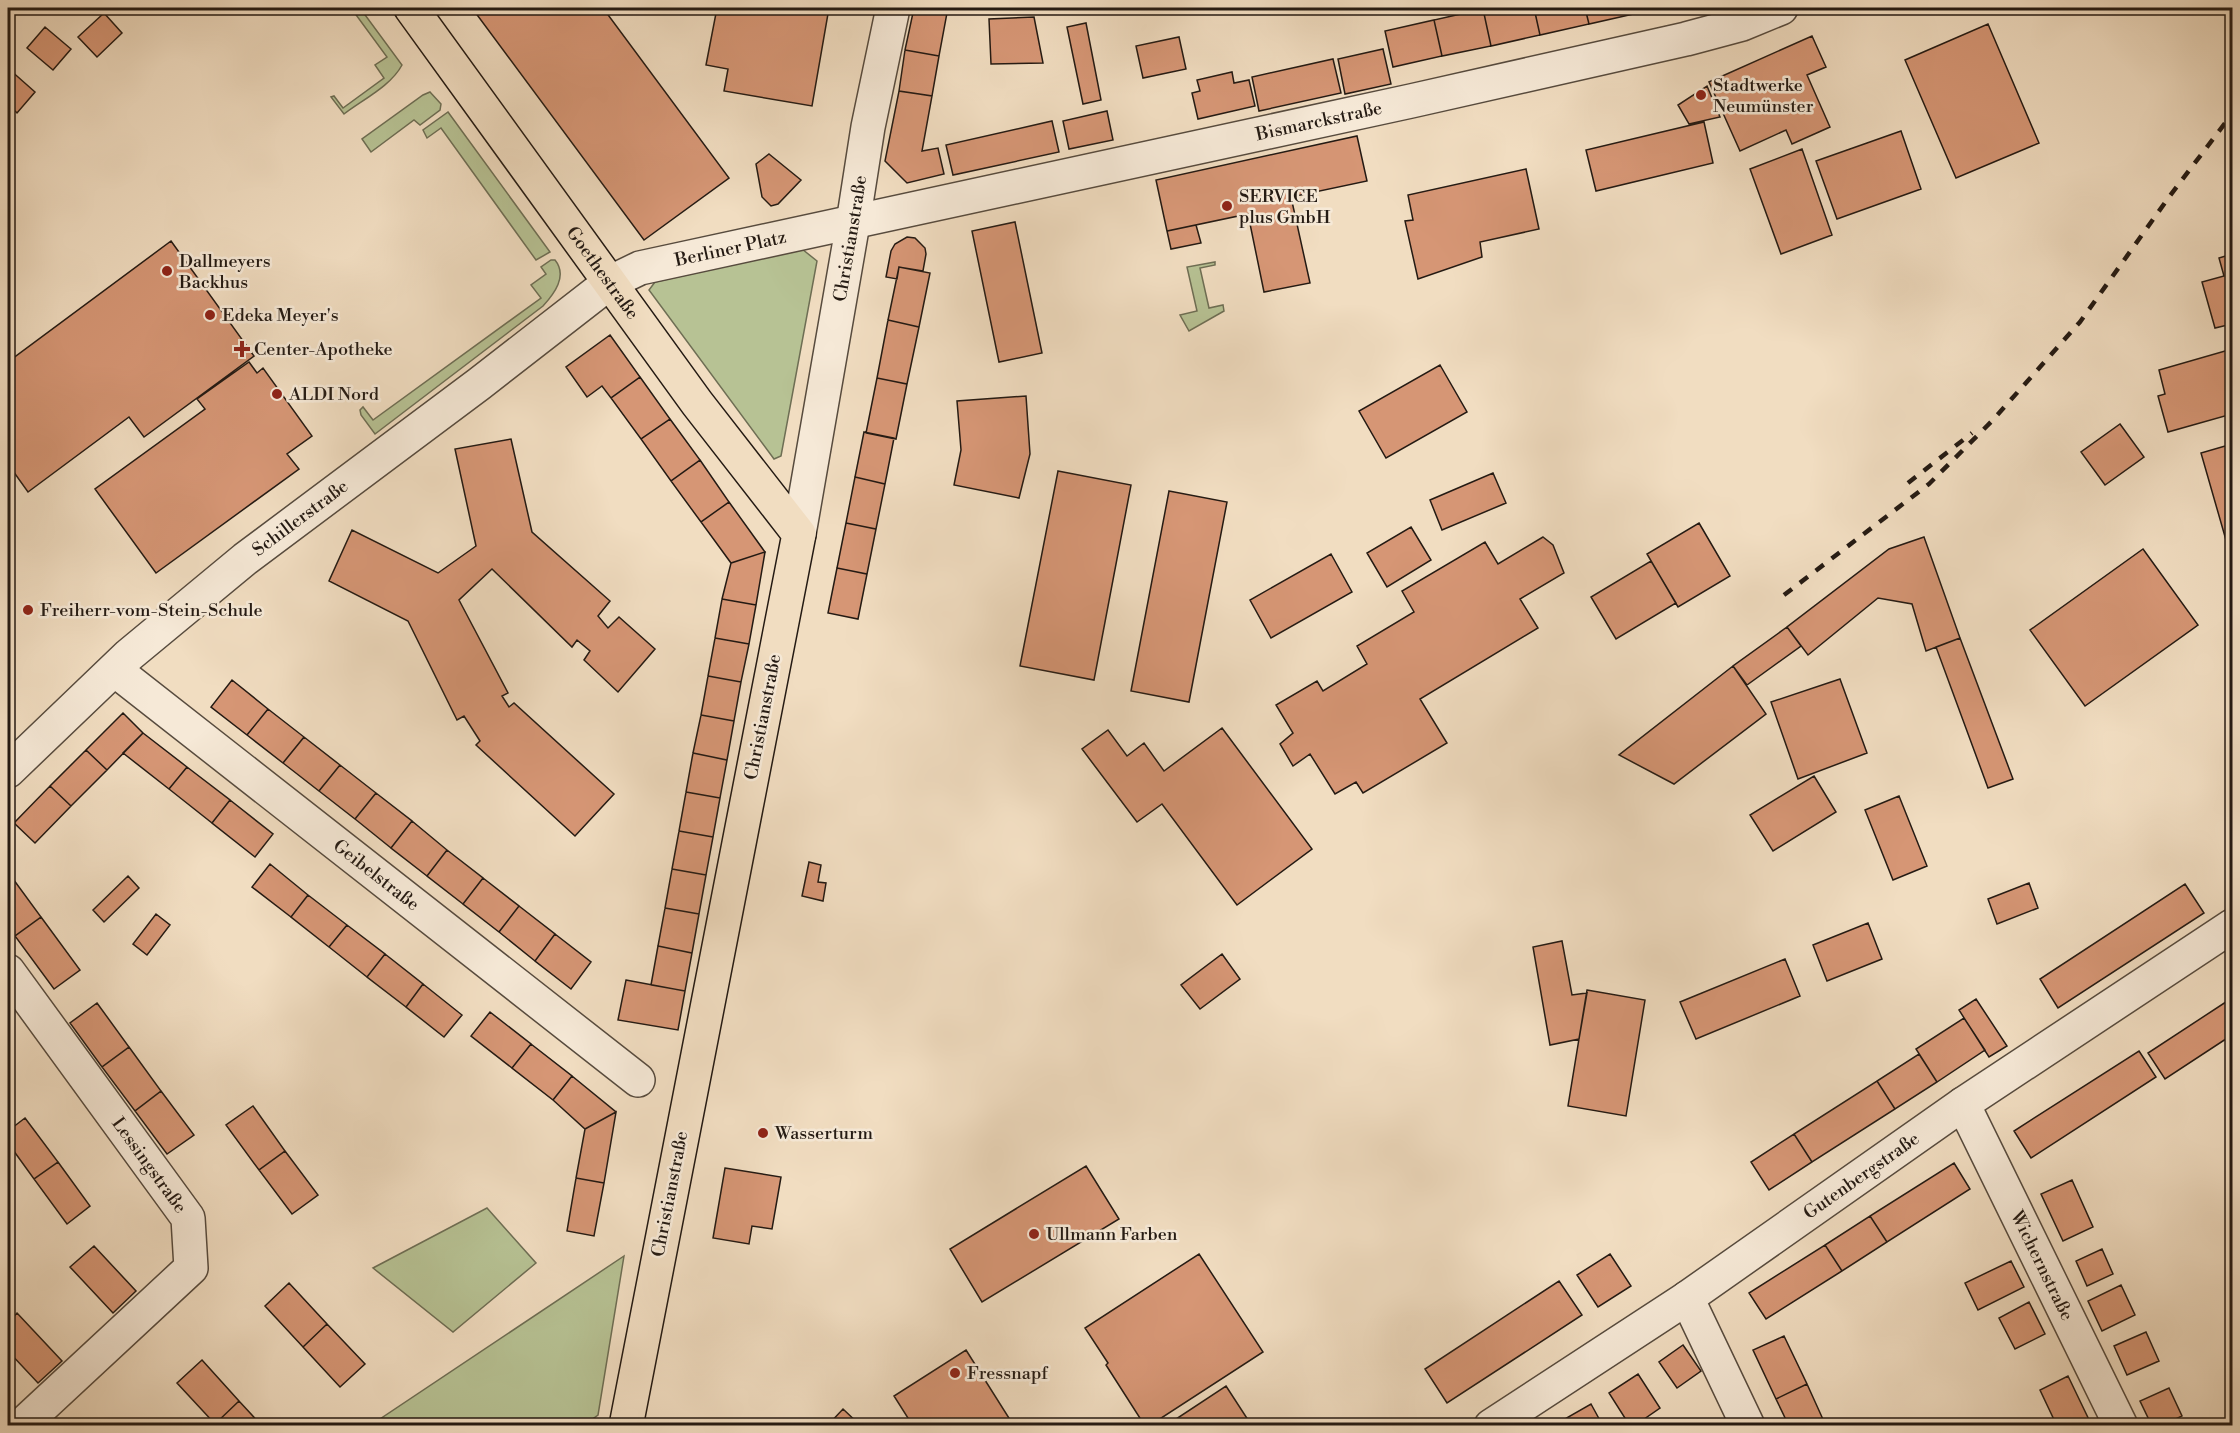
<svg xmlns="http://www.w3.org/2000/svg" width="2240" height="1433" viewBox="0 0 2240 1433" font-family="'Libre Bodoni',serif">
  <rect width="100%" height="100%" fill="#f1ddc1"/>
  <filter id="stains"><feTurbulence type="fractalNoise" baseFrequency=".00333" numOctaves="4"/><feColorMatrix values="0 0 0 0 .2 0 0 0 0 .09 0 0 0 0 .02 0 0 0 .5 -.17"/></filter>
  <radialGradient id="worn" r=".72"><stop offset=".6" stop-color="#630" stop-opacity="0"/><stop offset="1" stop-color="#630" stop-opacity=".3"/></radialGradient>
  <path fill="#b7c294" stroke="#6e6e54" stroke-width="1.5" d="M351 8H360L402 65C391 86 362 100 344 114L331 97 334 96 343 108 384 78 375 65 387 57Z
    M430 92 441 104 440 110 420 125 414 120 371 152 362 139 423 95Z
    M448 112 550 252 536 260 441 128 427 138 423 130Z
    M802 249 817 261 781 456 774 459 649 290 655 282Z
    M551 260H555C568 276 554 294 543 306L375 434 361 415 360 410 363 407 373 420 541 298 531 285 546 274 541 267Z
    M1215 262V265L1200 268 1209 308 1223 305 1224 311 1189 331 1180 315 1197 311 1187 267Z
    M487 1208 536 1263 453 1332 373 1268Z
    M624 1256 598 1415 584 1425H371Z"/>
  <path fill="#d69675" stroke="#241a13" stroke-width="1.5" d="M472 8H603L729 178 644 240Z
    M717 8H829L812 106 724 91 728 69 706 65Z
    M914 8H948L947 13Z
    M914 8 947 13 939 56 905 50Z
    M1490 8H1534L1540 35 1491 46 1483 9Z
    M1534 8H1585L1589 24 1540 35Z
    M1585 8H1636L1638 13 1589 24Z
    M1483 9 1491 46 1442 56 1434 20Z
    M104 13 122 33 97 57 78 37Z
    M1034 17 1043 63 991 64 989 19Z
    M1434 20 1442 56 1393 67 1385 31Z
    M1086 23 1101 100 1083 104 1067 27Z
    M1988 24 2039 143 1956 178 1905 60Z
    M45 27 71 49 53 70 27 48Z
    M1812 36 1826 67 1807 75 1830 127 1792 144 1786 130 1740 151 1709 82Z
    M1179 37 1186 69 1143 78 1136 46Z
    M1383 49 1391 84 1345 94 1338 59Z
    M905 50 939 56 932 96 899 91Z
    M1333 59 1341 93 1259 111 1252 77Z
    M9 69 35 92 17 113 8 104Z
    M1232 72 1234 83 1249 80 1255 106 1198 119 1192 93 1200 91 1197 80Z
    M1707 86 1720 117 1689 124 1678 105Z
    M899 91 932 96 922 151 938 148 944 174 907 183 885 161Z
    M1107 111 1113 140 1069 149 1063 121Z
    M1052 121 1059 152 953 175 946 145Z
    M1704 122 1713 163 1596 191 1586 150Z
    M1901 131 1921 189 1837 219 1816 161Z
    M1357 136 1367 181 1291 197 1310 283 1264 292 1248 214 1167 231 1156 180Z
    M1802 149 1832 235 1781 254 1750 169Z
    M769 154 801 180 778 204 771 206 762 197 756 164Z
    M1526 169 1539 229 1480 242 1482 257 1418 279 1405 221 1413 220 1408 195Z
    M1015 222 1042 353 999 362 972 231Z
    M1196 225 1201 243 1171 249 1167 231Z
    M907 237 915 238 925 248 926 254 923 271 899 267 897 279 886 277 891 251 895 244Z
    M171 241 254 356 144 437 129 417 28 492 8 464V362Z
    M2232 254V324L2215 328 2202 282 2224 276 2219 258Z
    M899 267 930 273 919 327 888 320Z
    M888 320 919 327 907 384 877 378Z
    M610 335 640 377 611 398 602 386 587 397 566 367Z
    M2232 349V414L2168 432 2158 396 2165 394 2159 370Z
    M249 362 257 373 263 368 312 436 287 454 299 469 156 573 95 489 205 409 197 399Z
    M1440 365 1467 412 1386 458 1359 411Z
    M640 377 670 419 641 439 611 398Z
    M877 378 907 384 896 439 866 433Z
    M1026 396 1030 454 1019 498 954 485 961 450 957 401Z
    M670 419 700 460 671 481 641 439Z
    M2120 424 2144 457 2105 485 2081 452Z
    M864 432 894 438 885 484 855 477Z
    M511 439 532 532 610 601 598 616 608 628 619 617 655 649 618 692 584 660 590 651 577 640 572 647 492 569 459 600 508 693 502 696 509 707 514 703 614 794 575 836 476 745 480 741 464 716 457 720 408 621 329 581 352 530 438 573 476 546 455 449Z
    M2232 444V561L2201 453Z
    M700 460 729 502 701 522 671 481Z
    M1058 471 1131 485 1094 680 1020 666Z
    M1493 473 1506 503 1442 530 1430 500Z
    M855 477 885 484 876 529 846 523Z
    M1169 491 1227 502 1189 702 1131 691Z
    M729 502 765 552 731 563 701 522Z
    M846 523 876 529 867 574 837 568Z
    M1699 523 1730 576 1678 607 1647 554Z
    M1411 527 1431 560 1387 587 1367 553Z
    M1543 537 1553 545 1564 573 1520 599 1538 628 1420 699 1447 743 1363 793 1356 782 1335 794 1310 754 1293 766 1280 744 1293 733 1276 705 1317 681 1323 691 1367 664 1357 646 1414 612 1402 591 1485 542 1498 564Z
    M1924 537 1960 638 1926 651 1912 604 1878 598 1808 655 1787 627 1889 549Z
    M2143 549 2198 625 2085 706 2030 630Z
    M765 552 756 605 722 599 731 563Z
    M1331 554 1352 592 1271 638 1250 600Z
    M1651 561 1676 603 1616 639 1591 597Z
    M837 568 867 574 858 619 828 613Z
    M722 599 756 605 749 644 715 638Z
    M1787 627 1801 646 1747 685 1733 666Z
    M715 638 749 644 741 682 708 676Z
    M1960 638 2013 779 1988 788 1936 647Z
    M1733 666 1766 714 1674 784 1619 755Z
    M708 676 741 682 734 721 701 715Z
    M1840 679 1867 753 1798 779 1771 702Z
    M232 680 268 709 247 735 211 707Z
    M268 709 304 737 283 763 247 735Z
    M123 713 143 733 107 770 86 750Z
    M701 715 734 721 727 760 693 753Z
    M1222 728 1312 849 1237 905 1162 804 1137 822 1082 749 1108 730 1127 756 1144 743 1164 771Z
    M143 733 187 767 169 789 123 753Z
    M304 737 340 765 319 791 283 763Z
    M86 750 107 770 71 806 50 786Z
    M693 753 727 760 720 798 686 792Z
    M340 765 376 793 355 819 319 791Z
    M187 767 230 800 212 823 169 789Z
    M1814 776 1836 812 1773 851 1750 815Z
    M50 786 71 806 35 843 14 823Z
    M686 792 720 798 713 837 679 831Z
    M376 793 412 821 391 848 355 819Z
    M1899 796 1927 866 1893 880 1865 810Z
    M230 800 273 834 255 857 212 823Z
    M412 821 447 850 427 876 391 848Z
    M679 831 713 837 706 875 672 869Z
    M447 850 483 878 463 904 427 876Z
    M809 862 821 865 818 882 826 883 823 901 802 896Z
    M270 864 308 895 291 917 252 887Z
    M672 869 706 875 699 914 665 908Z
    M8 872 41 917 15 936 8 926Z
    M128 876 139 888 104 922 93 910Z
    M483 878 519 906 499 932 463 904Z
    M2029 883 2038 908 1997 924 1988 899Z
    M2185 884 2204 913 2058 1008 2040 979Z
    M308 895 347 925 329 947 291 917Z
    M519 906 555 934 535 961 499 932Z
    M665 908 699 914 692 953 658 946Z
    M156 914 170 925 147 955 133 944Z
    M41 917 80 970 54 989 15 936Z
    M1868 923 1882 959 1827 981 1813 945Z
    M347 925 385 954 367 977 329 947Z
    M555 934 591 962 571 989 535 961Z
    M1562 941 1572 995 1587 993 1579 1039 1550 1045 1533 947Z
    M658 946 692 953 685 991 651 985Z
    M385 954 423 984 406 1007 367 977Z
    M1222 954 1240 979 1200 1009 1181 985Z
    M1785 959 1800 996 1696 1039 1680 1002Z
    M626 980 685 991 678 1030 618 1020Z
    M423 984 462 1015 444 1037 406 1007Z
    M1587 990 1645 1000 1626 1116 1568 1106Z
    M2232 998V1035L2165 1079 2148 1053Z
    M1976 999 2007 1046 1989 1057 1959 1010Z
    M97 1003 129 1047 102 1067 70 1023Z
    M490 1012 531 1044 512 1068 471 1036Z
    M1964 1018 1985 1050 1937 1082 1916 1049Z
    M531 1044 572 1076 553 1100 512 1068Z
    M129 1047 161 1091 135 1111 102 1067Z
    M2139 1051 2156 1077 2031 1158 2014 1131Z
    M1919 1054 1937 1082 1895 1109 1877 1081Z
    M572 1076 616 1112 585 1129 553 1100Z
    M1877 1081 1895 1109 1812 1162 1794 1134Z
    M161 1091 194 1135 167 1154 135 1111Z
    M253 1106 285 1151 259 1170 226 1125Z
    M616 1112 604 1183 576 1178 585 1129Z
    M25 1118 58 1162 34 1179 8 1143V1131Z
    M1794 1134 1812 1162 1769 1190 1751 1162Z
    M285 1151 318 1195 292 1214 259 1170Z
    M58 1162 90 1206 67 1224 34 1179Z
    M1954 1163 1970 1189 1887 1242 1870 1216Z
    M1086 1166 1119 1219 982 1302 950 1249Z
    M725 1168 781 1177 772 1229 752 1226 749 1244 713 1238Z
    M576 1178 604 1183 594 1236 567 1231Z
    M2072 1180 2093 1227 2063 1241 2041 1194Z
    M1870 1216 1887 1242 1842 1271 1825 1245Z
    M1825 1245 1842 1271 1766 1319 1749 1293Z
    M94 1246 136 1291 113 1313 70 1267Z
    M2102 1249 2113 1274 2087 1286 2076 1261Z
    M1199 1254 1263 1352 1149 1426H1145L1106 1365 1108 1363 1085 1328Z
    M1610 1254 1631 1286 1598 1307 1577 1275Z
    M2011 1261 2024 1287 1978 1310 1965 1283Z
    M1559 1281 1582 1315 1447 1403 1425 1369Z
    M289 1283 327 1324 303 1347 265 1306Z
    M2121 1285 2135 1315 2102 1331 2088 1301Z
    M2029 1302 2045 1334 2015 1349 1999 1318Z
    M17 1313 62 1361 38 1383 8 1351V1323Z
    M327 1324 365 1364 340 1387 303 1347Z
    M2146 1332 2159 1361 2127 1375 2114 1346Z
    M1784 1336 1807 1384 1776 1399 1753 1350Z
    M1683 1345 1701 1371 1677 1388 1659 1362Z
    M966 1350 1014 1426H913L894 1396Z
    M202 1360 239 1401 215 1424 177 1383Z
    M1638 1374 1660 1408 1634 1426H1630L1609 1393Z
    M2068 1376 2092 1426H2057L2040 1390Z
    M1807 1384 1826 1426H1789L1776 1399Z
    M1226 1386 1252 1426H1176L1173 1421Z
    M2169 1388 2182 1416 2161 1426H2152L2140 1401Z
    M239 1401 262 1426H217L215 1424Z
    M1591 1404 1603 1426H1566L1563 1420Z
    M843 1409 861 1426H827Z"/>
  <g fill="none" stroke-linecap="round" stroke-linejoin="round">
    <g stroke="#574b3e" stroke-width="36">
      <g id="minor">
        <path id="s1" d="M799 534 853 223 868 127 893 8"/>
        <path id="s2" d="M115 670 638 1080"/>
        <path id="s3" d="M8 771 129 655 245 559 479 384 609 283 640 268 1411 101 1686 39 1742 24 1781 8"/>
        <path id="s4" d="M8 971 188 1218 191 1268 21 1426"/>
        <path id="s5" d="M1963 1104 2121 1426"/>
        <path d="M1687 1298 1748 1426"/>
        <path id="s6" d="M1491 1426 1687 1298 1963 1104 2232 926"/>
      </g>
    </g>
    <g stroke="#241a13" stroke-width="36">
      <g id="major">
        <path id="s7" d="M411 8 697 403 799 534 626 1426"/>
      </g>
    </g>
    <use href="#minor" stroke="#f6e9d7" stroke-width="33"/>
    <use href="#major" stroke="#f1ddc1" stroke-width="33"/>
    <path stroke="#241a13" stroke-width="4.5" stroke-dasharray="10 10" stroke-linecap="butt" d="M1908 483 1972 433
      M1784 595 1929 484 1992 421 2080 322 2169 197 2232 114"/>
  </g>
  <g fill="#8f2418" stroke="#f6e9d7" stroke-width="2">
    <circle cx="1701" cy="95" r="6"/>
    <circle cx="1227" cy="206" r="6"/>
    <circle cx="167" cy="271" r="6"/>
    <circle cx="210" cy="315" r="6"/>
    <path d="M239 340h6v6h6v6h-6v6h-6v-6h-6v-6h6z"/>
    <circle cx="277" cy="394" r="6"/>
    <circle cx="28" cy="610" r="6"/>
    <circle cx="763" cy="1133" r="6"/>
    <circle cx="1034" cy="1234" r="6"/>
    <circle cx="955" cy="1373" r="6"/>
  </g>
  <g text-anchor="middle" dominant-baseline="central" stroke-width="5" stroke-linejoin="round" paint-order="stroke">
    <g font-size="18" fill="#241a13" stroke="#f6e9d7" text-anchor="start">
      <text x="1713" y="85">Stadtwerke<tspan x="1713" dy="21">Neumünster</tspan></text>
      <text x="1239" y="196">SERVICE<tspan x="1239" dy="21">plus GmbH</tspan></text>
      <text x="179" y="261">Dallmeyers<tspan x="179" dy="21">Backhus</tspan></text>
      <text x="222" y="315">Edeka Meyer's</text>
      <text x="254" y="349">Center-Apotheke</text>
      <text x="289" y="394">ALDI Nord</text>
      <text x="40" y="610">Freiherr-vom-Stein-Schule</text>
      <text x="775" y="1133">Wasserturm</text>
      <text x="1046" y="1234">Ullmann Farben</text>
      <text x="967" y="1373">Fressnapf</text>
    </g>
    <g font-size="18" fill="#241a13" stroke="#f6e9d7">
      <text stroke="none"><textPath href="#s3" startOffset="1504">Bismarckstraße</textPath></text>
      <text stroke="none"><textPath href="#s1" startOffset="300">Christianstraße</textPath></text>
      <text stroke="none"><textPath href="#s3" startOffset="902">Berliner Platz</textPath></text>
      <text stroke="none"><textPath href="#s7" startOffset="327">Goethestraße</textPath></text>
      <text stroke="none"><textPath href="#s3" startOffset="387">Schillerstraße</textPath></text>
      <text transform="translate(763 717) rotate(-79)">Christianstraße</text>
      <text stroke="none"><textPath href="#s2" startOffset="332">Geibelstraße</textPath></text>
      <text stroke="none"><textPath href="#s4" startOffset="240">Lessingstraße</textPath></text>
      <text stroke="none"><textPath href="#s6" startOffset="447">Gutenbergstraße</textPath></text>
      <text transform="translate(670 1194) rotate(-79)">Christianstraße</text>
      <text stroke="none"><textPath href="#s5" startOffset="180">Wichernstraße</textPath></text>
    </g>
  </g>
  <rect width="2240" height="1433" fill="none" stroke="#f1ddc1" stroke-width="30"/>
  <rect x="9" y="9" width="2222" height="1415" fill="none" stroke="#241a13" stroke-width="3"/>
  <rect x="15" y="15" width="2210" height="1403" fill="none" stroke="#241a13" stroke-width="1.5"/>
  <rect width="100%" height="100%" filter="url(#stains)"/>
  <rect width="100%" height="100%" fill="url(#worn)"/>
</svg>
